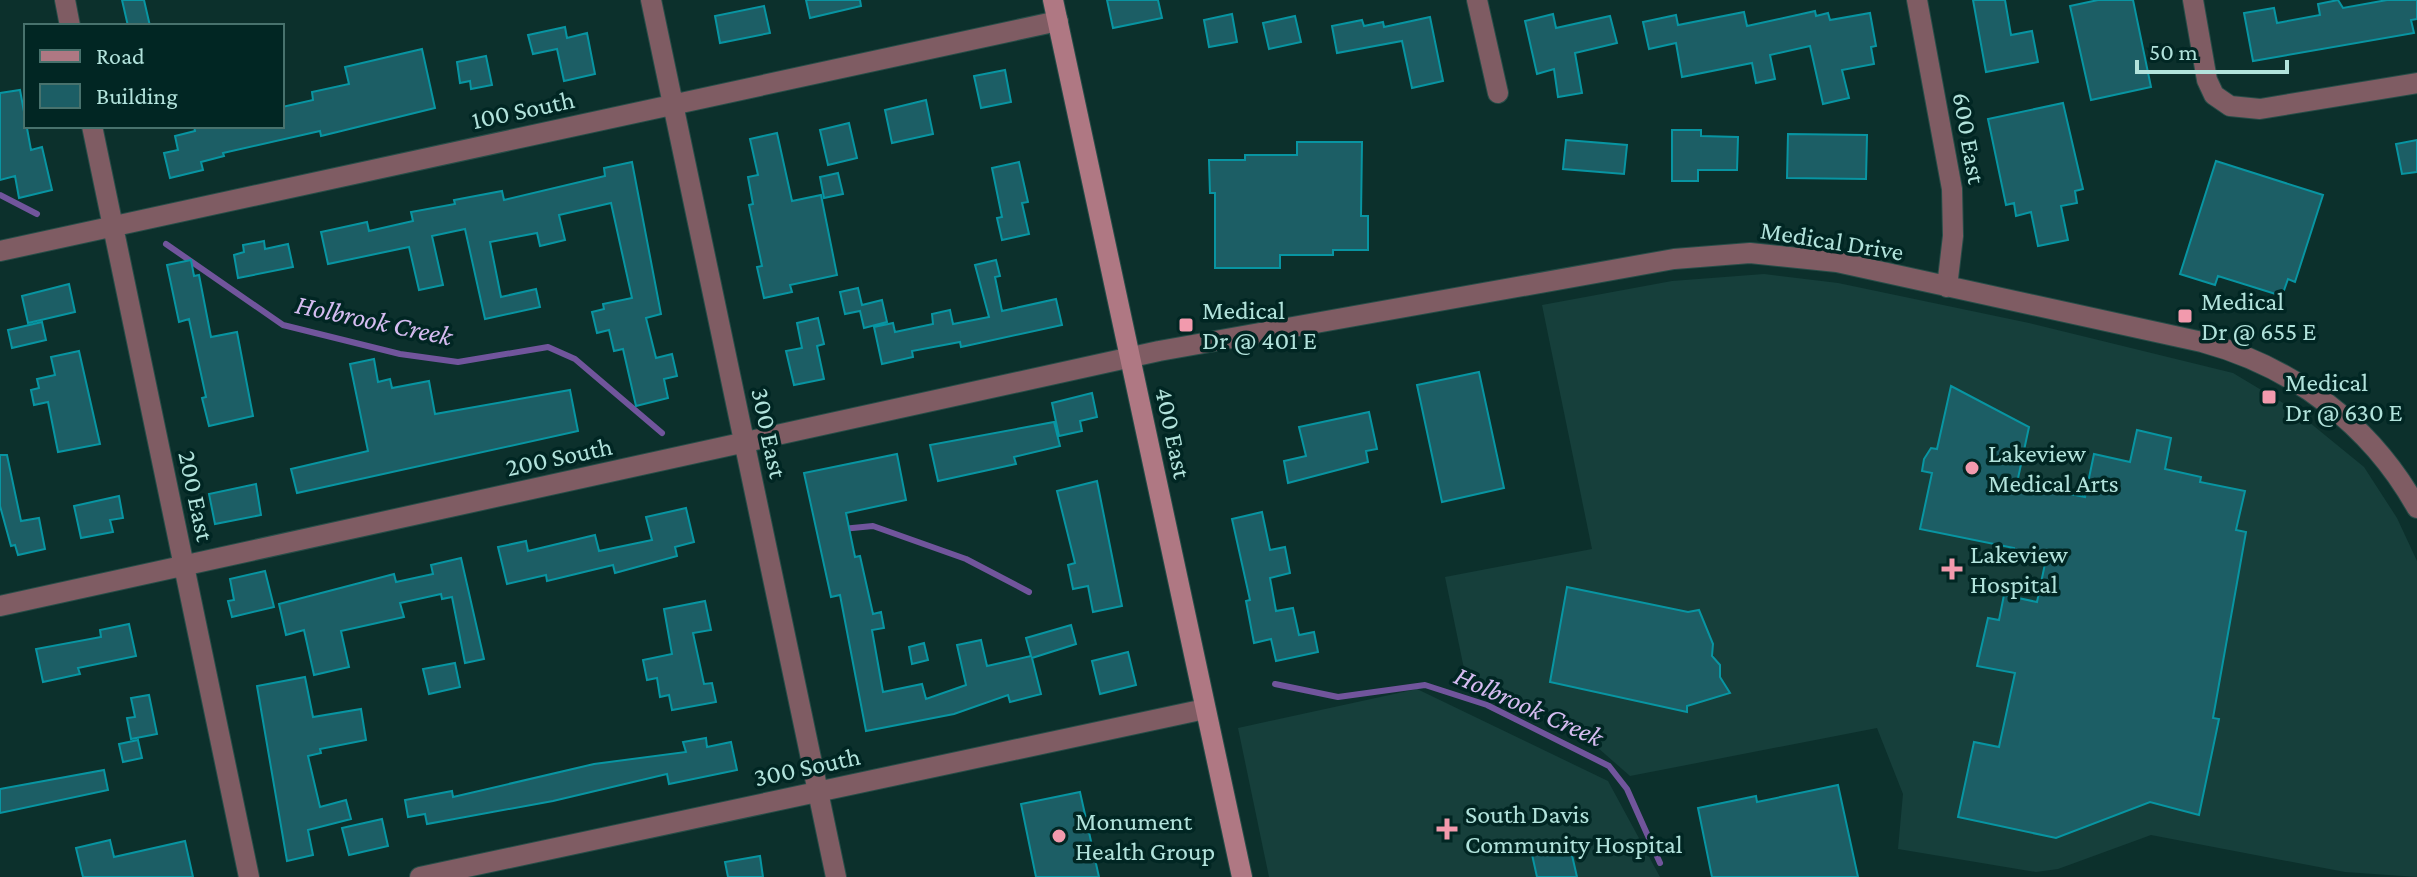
<svg xmlns="http://www.w3.org/2000/svg" width="2417" height="877" viewBox="0 0 2417 877" font-family="'Crimson Pro',serif">
  <rect width="100%" height="100%" fill="#0c302c"/>
  <path fill="#163f3b" d="M1764 274 1838 283 2029 323 2233 373 2293 409 2364 467 2397 518 2417 561V877L2345 872 2151 835 2058 869 2036 872 1898 849 1903 794 1877 728 1630 776 1581 733 1490 687 1468 688 1445 577 1592 549 1542 305 1672 281Z
    M1417 689 1608 781 1660 877H1269L1238 728Z"/>
  <g fill="none" stroke-linecap="round" stroke-linejoin="round">
    <path stroke="#71559c" stroke-width="6" d="M0 195 37 214
      M166 244 283 325 400 354 458 362 548 347 575 359 662 433
      M842 529 873 526 966 559 1029 592
      M1275 684 1338 697 1425 685 1487 705 1609 766 1627 789 1660 863"/>
  </g>
  <path fill="#1c5e65" stroke="#0895a2" stroke-width="2" d="M122 0H144L150 26H128Z
    M806 0H860L861 6 810 18Z
    M1107 0H1158L1162 18 1113 28Z
    M1973 0H2005L2011 35 2032 31 2038 62 1986 72Z
    M2098 0H2133L2151 87 2091 100 2070 6Z
    M2338 0 2343 8 2387 0H2417V19L2411 20 2414 33 2253 61 2244 13 2274 8 2277 23 2320 15 2318 4Z
    M764 6 770 33 720 43 715 16Z
    M1815 11 1816 16 1828 13 1830 20 1870 13 1876 46 1871 47 1874 64 1842 70 1849 98 1823 104 1810 46 1770 55 1775 79 1756 83 1752 63 1682 77 1676 43 1649 49 1643 22 1676 15 1678 25 1744 12 1747 26Z
    M1232 14 1237 42 1209 47 1204 20Z
    M1553 14 1556 28 1610 16 1617 43 1575 53 1582 93 1558 97 1554 69 1537 74 1525 21Z
    M1295 16 1301 42 1269 49 1263 23Z
    M1430 17 1443 81 1412 88 1402 41 1337 53 1332 26 1362 20 1364 26 1383 22 1384 27Z
    M565 27 567 38 587 33 595 74 564 81 557 49 533 54 528 35Z
    M422 49 435 108 321 136 320 131 223 153 224 156 201 162 203 170 170 178 164 153 178 150 175 136 195 131 194 126H282V107L313 100 312 92 349 84 345 67Z
    M486 56 492 85 471 89 470 81 460 83 457 62Z
    M1005 70 1011 102 981 108 974 76Z
    M20 90 31 150 42 147 52 190 19 198 15 176 0 180V93Z
    M926 100 933 134 892 143 885 110Z
    M2063 103 2083 189 2075 191 2077 203 2061 206 2068 240 2038 246 2031 212 2016 216 2014 203 2006 205 1988 119Z
    M849 123 857 158 828 165 820 130Z
    M1672 130H1701V136L1738 137 1737 170H1698V181H1672Z
    M777 133 792 201 821 195 837 275 790 285 792 292 764 298 757 267 762 266 749 205 753 204 748 177 758 175 750 139Z
    M1788 134 1867 135 1866 179 1787 178Z
    M1566 140 1627 145 1624 174 1563 169Z
    M2417 140V172L2402 174 2396 144Z
    M1297 142H1362L1361 216H1368V250H1333V255H1280V268H1215V193H1210L1209 160H1245V155H1297Z
    M2216 161 2323 195 2295 282 2288 279 2282 296 2218 276 2215 285 2180 274Z
    M632 162 661 314 646 318 656 358 672 354 677 376 664 379 668 398 636 406 623 349 614 351 609 330 597 333 592 312 604 309 603 304 632 298 611 203 559 215 565 240 540 246 537 233 490 242 501 297 536 289 540 307 485 319 465 229 432 236 443 285 419 290 409 247 328 264 321 232 367 222 369 231 413 221 411 212 455 204 454 200 502 191 504 200 605 176 604 168Z
    M1019 162 1028 202 1022 203 1029 234 1002 240 997 218 1002 217 992 168Z
    M838 173 843 194 824 198 820 177Z
    M264 241 265 249 288 244 293 267 238 278 234 255 244 252 243 245Z
    M191 260 194 276 199 275 211 337 237 332 253 416 209 426 202 398 206 397 189 319 179 322 167 265Z
    M996 260 1000 276 995 277 1002 311 1056 299 1062 325 961 347 960 342 912 351 913 357 882 364 874 327 893 323 895 332 933 324 932 314 950 310 953 324 989 317 975 265Z
    M69 284 75 312 28 323 22 296Z
    M858 288 862 305 882 300 887 322 864 328 860 311 845 314 840 292Z
    M818 318 824 344 817 346 824 379 794 385 786 351 802 348 797 323Z
    M42 322 46 340 12 348 8 330Z
    M79 351 100 444 58 452 48 402 34 405 31 390 39 388 37 379 55 375 51 357Z
    M374 359 378 382 390 379 392 388 429 381 435 414 570 390 578 431 297 493 291 469 368 451 350 364Z
    M1479 372 1504 488 1442 502 1417 385Z
    M1951 386 2029 427 2017 483 2085 497 2094 454 2130 462 2137 430 2171 438 2165 469 2201 477 2200 482 2245 491 2236 530 2246 532 2213 718 2219 719 2199 815 2150 802 2056 838 1958 817 1974 742 1999 747 2015 673 1977 666 1988 618 1999 620 2004 595 2037 602 2046 559 2013 553 2014 548 1920 529 1932 473 1922 471 1924 459 1931 448 1937 449Z
    M1092 393 1097 417 1080 421 1082 431 1059 436 1052 403Z
    M1369 412 1377 449 1366 451 1368 462 1288 483 1284 461 1306 456 1299 427Z
    M1054 422 1060 446 1014 457 1016 464 938 481 930 445Z
    M897 454 906 500 846 513 855 557 860 556 873 614 881 612 884 628 872 630 883 692 922 684 926 699 966 685 957 645 981 640 987 666 1031 656 1026 638 1071 625 1076 644 1032 658 1041 694 1010 702 1008 695 954 714 866 731 840 595 831 597 804 473Z
    M0 455H7L21 521 39 518 45 549 18 555 15 545 11 546 0 506Z
    M1097 481 1122 606 1093 612 1088 586 1073 589 1068 565 1075 563 1057 491Z
    M256 484 261 515 215 524 209 494Z
    M119 496 123 518 110 520 113 532 81 538 74 506Z
    M686 508 694 542 675 547 677 556 615 573 613 565 547 581 546 575 507 584 498 547 526 541 528 551 595 535 599 551 652 540 646 517Z
    M1262 512 1270 550 1285 547 1290 573 1270 578 1276 611 1293 608 1299 635 1314 632 1318 652 1276 661 1271 639 1254 643 1246 601 1250 600 1232 519Z
    M461 558 484 659 465 663 452 597 442 599 441 594 400 603 404 617 341 631 349 667 314 675 304 630 286 635 279 604 394 574 396 582 433 574 431 565Z
    M265 571 274 607 232 617 228 601 234 600 230 579Z
    M1567 587 1688 612 1699 610 1713 644 1712 656 1720 665V677L1730 693 1687 706V712L1550 682Z
    M705 601 711 630 693 633 704 684 712 683 716 702 672 710 669 695 660 697 657 678 647 680 643 660 672 654 664 609Z
    M129 624 136 656 78 668 80 674 43 682 36 649 101 637 100 630Z
    M924 643 928 660 912 664 909 647Z
    M1128 652 1136 685 1100 694 1092 661Z
    M455 663 460 687 429 694 423 669Z
    M305 677 313 717 361 709 366 740 320 749 321 753 308 756 320 807 346 800 351 819 308 830 313 855 287 861 257 686Z
    M149 695 157 734 131 739 127 718 135 717 131 698Z
    M706 738 707 747 731 742 737 770 669 784 667 774 553 801 427 824 425 814 408 817 405 800 452 791 453 797 594 764 686 752 683 742Z
    M138 740 142 758 123 762 119 744Z
    M104 770 108 790 0 813V789Z
    M1838 785 1858 877H1712L1698 808 1756 796 1757 802Z
    M1080 792 1099 877H1036L1021 804Z
    M382 819 388 846 349 855 342 828Z
    M110 840 114 857 185 841 193 877H83L76 848Z
    M1569 842 1577 877H1537L1531 850Z
    M760 856 763 877H728L725 862Z"/>
  <g fill="none" stroke-linecap="round" stroke-linejoin="round">
    <g stroke="#274d48" stroke-width="22">
      <path id="minor" d="M65 0 70 26
        M651 0 836 877
        M1477 0 1498 93
        M1917 0 1952 189 1953 236 1947 287
        M2193 0 2207 80 2214 95 2230 106 2260 109 2417 83
        M92 126 249 877
        M0 251 1058 21
        M0 606 1159 351 1674 259 1750 253 1837 262 2202 342C2294 367 2371 425 2417 508
        M420 877 1205 709"/>
    </g>
    <g stroke="#274d48" stroke-width="22">
      <path id="secondary" d="M1053 0 1242 877"/>
    </g>
    <use href="#minor" stroke="#7f5c63" stroke-width="20"/>
    <use href="#secondary" stroke="#af7883" stroke-width="20"/>
  </g>
  <g fill="#f29aad" stroke="#012623" stroke-width="3">
    <rect x="2177" y="308" width="16" height="16" rx="4"/>
    <rect x="1178" y="317" width="16" height="16" rx="4"/>
    <rect x="2261" y="389" width="16" height="16" rx="4"/>
    <circle cx="1972" cy="468" r="8"/>
    <path d="M1948 557h8v8h8v8h-8v8h-8v-8h-8v-8h8z"/>
    <path d="M1443 817h8v8h8v8h-8v8h-8v-8h-8v-8h8z"/>
    <circle cx="1059" cy="836" r="8"/>
  </g>
  <g text-anchor="middle" dominant-baseline="central" stroke-width="7" stroke-linejoin="round" paint-order="stroke">
    <g font-size="26" fill="#b2e3dc" stroke="#012623">
      <text transform="translate(523 110) rotate(-12)">100 South</text>
      <text transform="translate(1969 138) rotate(80)">600 East</text>
      <text transform="translate(1832 241) rotate(9)">Medical Drive</text>
      <text transform="translate(769 433) rotate(78)">300 East</text>
      <text transform="translate(1173 433) rotate(78)">400 East</text>
      <text transform="translate(559 457) rotate(-12)">200 South</text>
      <text transform="translate(196 496) rotate(78)">200 East</text>
      <text transform="translate(807 767) rotate(-12)">300 South</text>
    </g>
    <g font-size="26" fill="#b2e3dc" stroke="#012623" text-anchor="start">
      <text x="2201" y="301">Medical<tspan x="2201" dy="30">Dr @ 655 E</tspan></text>
      <text x="1202" y="310">Medical<tspan x="1202" dy="30">Dr @ 401 E</tspan></text>
      <text x="2285" y="382">Medical<tspan x="2285" dy="30">Dr @ 630 E</tspan></text>
      <text x="1988" y="453">Lakeview<tspan x="1988" dy="30">Medical Arts</tspan></text>
      <text x="1970" y="554">Lakeview<tspan x="1970" dy="30">Hospital</tspan></text>
      <text x="1465" y="814">South Davis<tspan x="1465" dy="30">Community Hospital</tspan></text>
      <text x="1075" y="821">Monument<tspan x="1075" dy="30">Health Group</tspan></text>
    </g>
    <g font-size="28" font-style="italic" fill="#d5bcf1" stroke="#012623">
      <text transform="translate(374 320) rotate(12)">Holbrook Creek</text>
      <text transform="translate(1529 706) rotate(24)">Holbrook Creek</text>
    </g>
  </g>
  <rect x="24" y="24" width="260" height="104" fill="#012623" stroke="#48726d" stroke-width="2"/>
  <rect x="40" y="50" width="40" height="12" fill="#af7883" stroke="#48726d" stroke-width="2"/>
  <text x="96" y="64" font-size="24" fill="#b2e3dc">Road</text>
  <rect x="40" y="84" width="40" height="24" fill="#1c5e65" stroke="#48726d" stroke-width="2"/>
  <text x="96" y="104" font-size="24" fill="#b2e3dc">Building</text>
  <path d="M2137 60v12h150v-12" fill="none" stroke="#b2e3dc" stroke-width="4"/>
  <text x="2149" y="60" font-size="24" fill="#b2e3dc" stroke="#012623" stroke-width="6" paint-order="stroke">50 m</text>
</svg>
